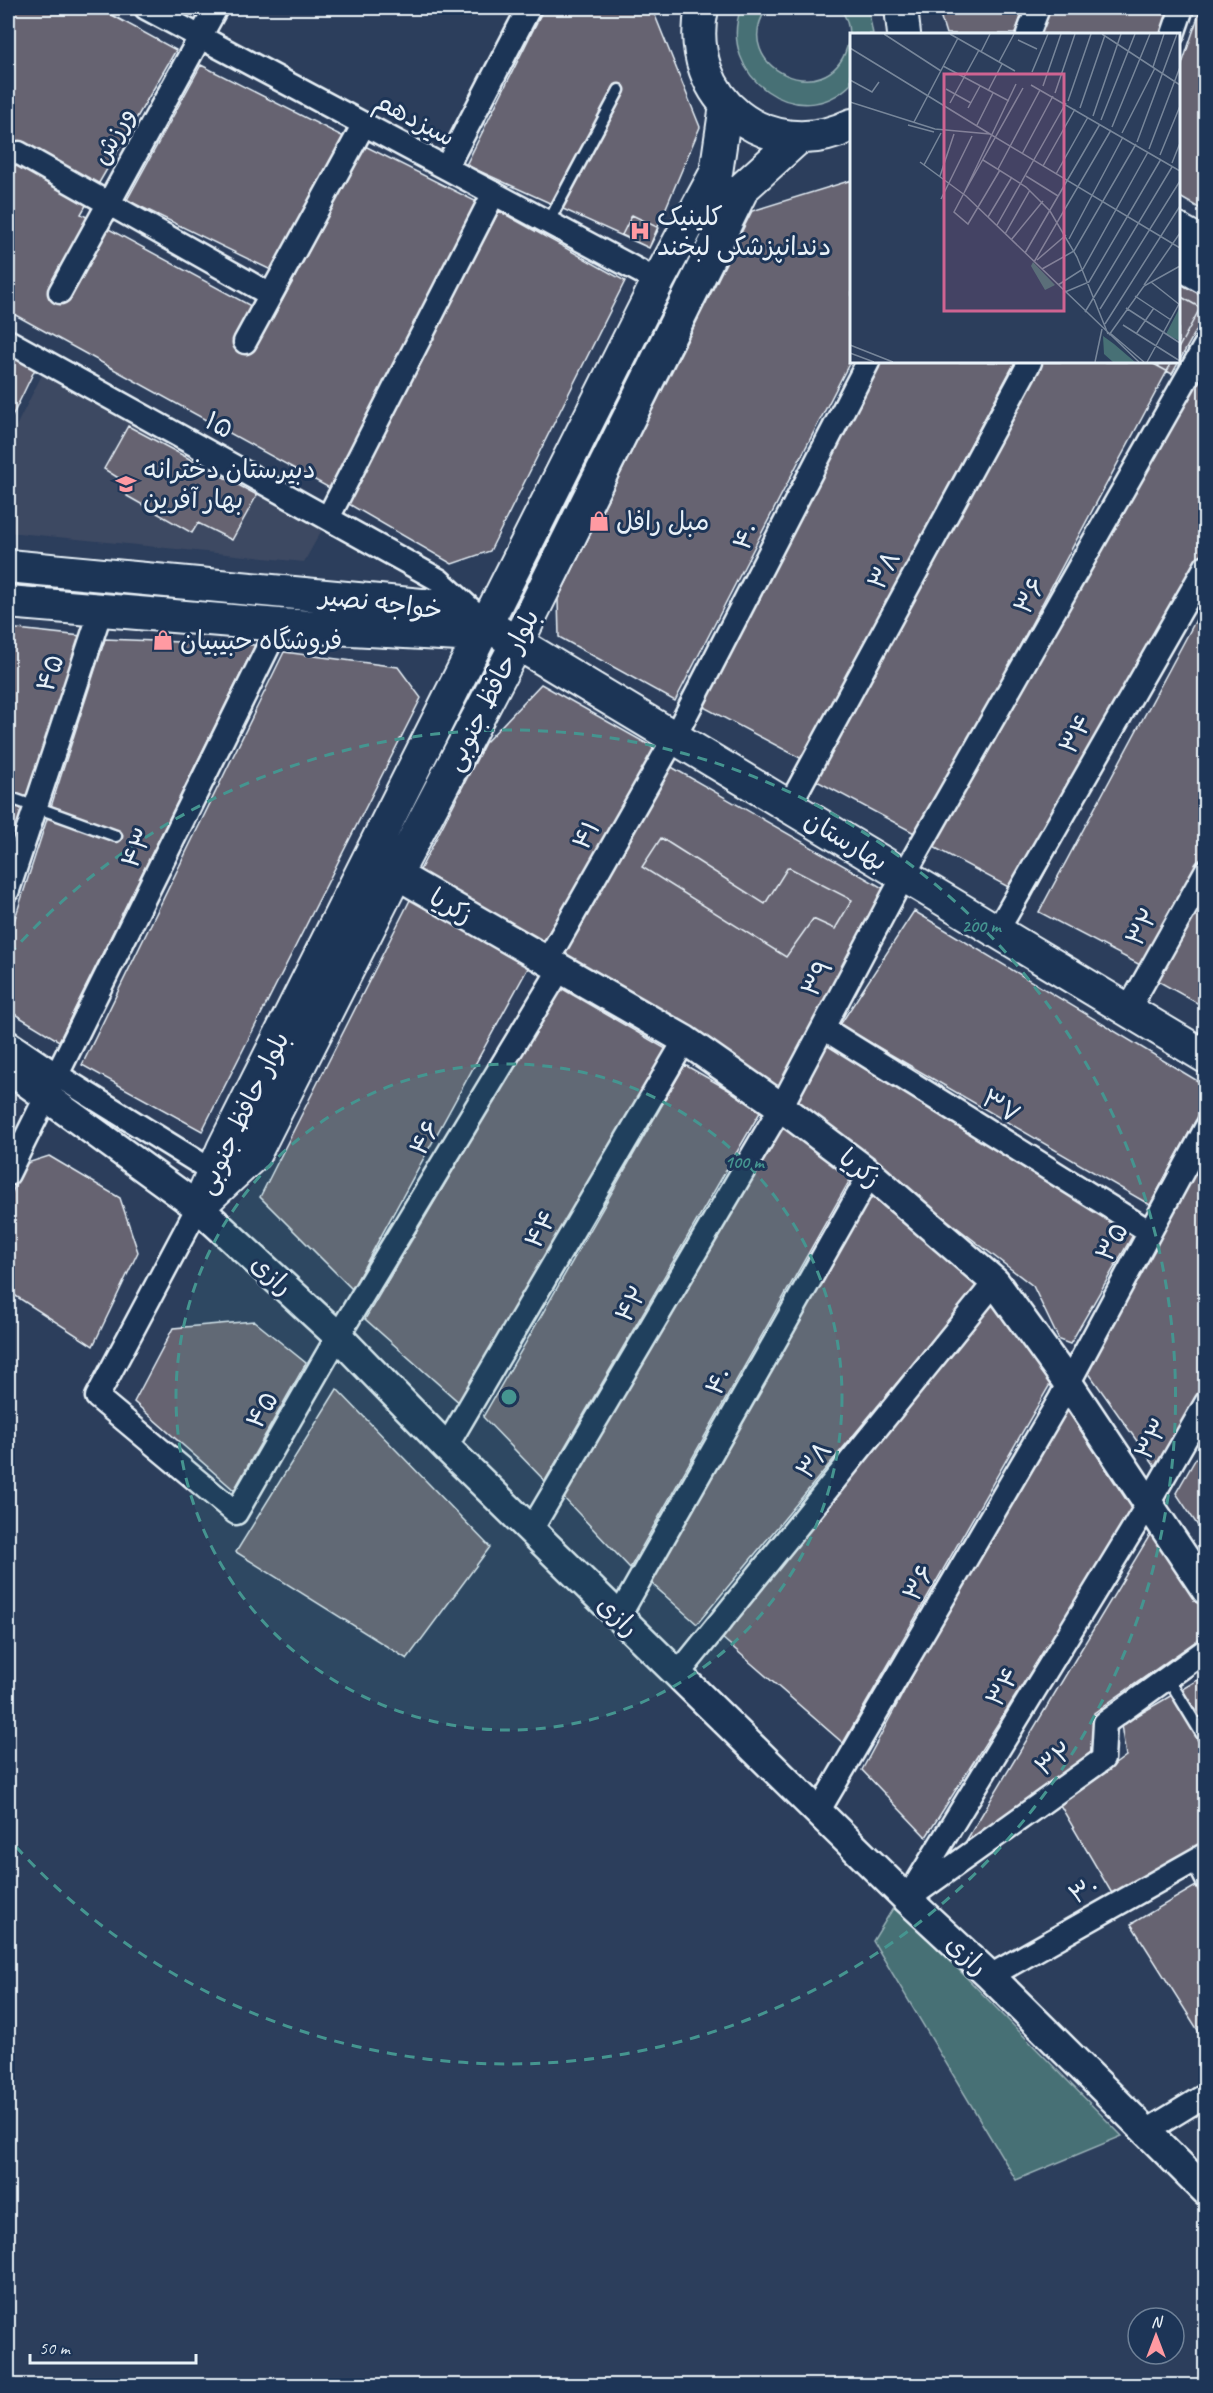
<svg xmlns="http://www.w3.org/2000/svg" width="1213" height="2393" viewBox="0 0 1213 2393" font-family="Caveat,'Playpen Sans Arabic',sans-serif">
  <rect width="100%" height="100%" fill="#2c3e5c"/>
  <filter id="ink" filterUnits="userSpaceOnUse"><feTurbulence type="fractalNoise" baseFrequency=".0167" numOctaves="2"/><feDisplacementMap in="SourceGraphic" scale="12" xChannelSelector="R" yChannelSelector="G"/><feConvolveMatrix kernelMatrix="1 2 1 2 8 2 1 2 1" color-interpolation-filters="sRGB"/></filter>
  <g filter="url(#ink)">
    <path fill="#3d4962" d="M42 375 324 526 304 562 8 532V442Z"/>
    <path fill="#477075" stroke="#98b0b6" stroke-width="1.5" d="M741 8H767C727 68 828 112 847 47 851 33 848 19 840 8H868L873 34H852L851 84C799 136 716 76 741 8Z
      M895 1905 1122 2136 1016 2180 873 1941Z"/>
    <path fill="#666371" stroke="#e8f1f8" stroke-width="1.5" d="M8 8H99L176 50 81 214 273 318 365 146 479 203 333 490 8 311Z
      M544 8H652L700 127 649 248 466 165Z
      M938 8H1024L1015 34H946Z
      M1040 8H1178L1170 34H1030Z
      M1201 8H1206V212L1178 196V76Z
      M201 65 344 137 271 270 127 200Z
      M852 180V358L675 701 559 637 558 599 752 211Z
      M499 211 625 281 490 551 452 564 347 503Z
      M632 215 659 228 649 248 622 235Z
      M1178 283 1206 297 1178 349Z
      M1178 295 1206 311V313L1172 374 1150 362H1178Z
      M1206 321V574L1031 899 926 843Z
      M8 351 36 367 8 425Z
      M880 362H1015L802 759 696 703Z
      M1037 362H1172L918 835 813 779Z
      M128 426 257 495 232 540 198 523 192 533 127 496 128 484 104 469Z
      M1206 601V853L1144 967 1039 912Z
      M8 628 81 636 8 858Z
      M105 639 255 645 59 1041 8 1010V940Z
      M284 652 398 667 421 698 202 1131 82 1065Z
      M541 684 658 750 542 944 419 872 485 743Z
      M668 765 888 891 778 1087 561 953Z
      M661 838 765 904 788 867 852 900 835 929 813 919 786 957 642 867Z
      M1206 892V1008L1156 980Z
      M411 898 529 966 352 1289 260 1197Z
      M914 911 1206 1086V1101L1150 1205 840 1025Z
      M561 988 666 1049 461 1404 365 1319Z
      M825 1043 1134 1233 1070 1344 1059 1340 1033 1286 794 1102Z
      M685 1065 762 1109 545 1481 483 1417Z
      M782 1125 851 1178 630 1568 562 1496Z
      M8 1126 18 1131 8 1151Z
      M1206 1150V1378L1156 1468 1088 1372Z
      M49 1156 120 1198 138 1252 93 1346 8 1291V1202L24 1164Z
      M870 1195 978 1285 697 1624 651 1583Z
      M991 1303 1053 1379 843 1743 721 1637Z
      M254 1321 306 1363 234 1490 134 1402 173 1328Z
      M337 1389 490 1547 407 1659 236 1552Z
      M1060 1399 1133 1510 926 1837 862 1770Z
      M1206 1441V1538L1176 1493Z
      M1151 1533 1206 1610V1634L1094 1713V1752L960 1851Z
      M1206 1675V1842L1114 1897 1060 1805 1126 1756 1121 1725Z
      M1206 1880V2043L1131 1924Z"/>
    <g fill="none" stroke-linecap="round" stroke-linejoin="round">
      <g stroke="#e8f1f8" stroke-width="15">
        <path id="service" d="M549 221 619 90
          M8 797 116 836
          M1168 1678 1206 1741
          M1192 1863 1206 1891"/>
      </g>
      <g stroke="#e8f1f8" stroke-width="27">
        <path id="minor" d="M146 8 658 281
          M1028 34 1038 8
          M1173 34 1182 8
          M19 153 269 294
          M446 168 529 8
          M60 292 216 8
          M8 341 439 580 477 615
          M245 342 364 124
          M328 518 494 193
          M789 806 1030 362
          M8 890 101 610
          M997 931 1206 566
          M547 961 674 738 868 362
          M1128 1010 1206 871
          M823 1028 1150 1232
          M8 1042 57 1075 214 1172
          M8 1174 279 625
          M198 1207 97 1397 236 1513 338 1336 560 969
          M446 1447 685 1040
          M531 1530 781 1107 904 875 1206 344
          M619 1616 870 1174
          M678 1674 995 1282
          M818 1812 1060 1399 1206 1128
          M916 1893 1103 1759 1105 1723 1206 1650
          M907 1899 1148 1504 1206 1403
          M990 1976 1206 1854
          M1145 2132 1206 2095"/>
      </g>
      <g stroke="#e8f1f8" stroke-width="33">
        <path id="tertiary" d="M396 874 685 1040 781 1107 870 1174 995 1282 1068 1383 1206 1590
          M8 1069 198 1207 338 1336 446 1447 907 1899 990 1976 1206 2191"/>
      </g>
      <g stroke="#e8f1f8" stroke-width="36">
        <path id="secondary" d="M702 8C683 98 767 166 852 125
          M901 8 904 34
          M726 105 716 173 658 281 223 1149 198 1207 254 1155 396 874 517 643 743 188 798 138
          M1178 230 1206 246
          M1178 262 1206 278
          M8 566 432 606 460 612 487 625 1206 1057
          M8 602 279 625 459 635 487 625"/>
      </g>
      <use href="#service" stroke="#1d3557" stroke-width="10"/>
      <use href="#minor" stroke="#1d3557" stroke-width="22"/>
      <use href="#tertiary" stroke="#1d3557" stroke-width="28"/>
      <use href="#secondary" stroke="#1d3557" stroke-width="32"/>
    </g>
  </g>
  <circle cx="509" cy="1397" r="333" fill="#459590" fill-opacity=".12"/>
  <g fill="none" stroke="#459590" stroke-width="3" stroke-dasharray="10 8">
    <circle cx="509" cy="1397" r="333"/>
    <path d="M9 955A667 667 0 1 1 9 1839"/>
  </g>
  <defs>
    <g id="hospital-bare" transform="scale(1.62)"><path d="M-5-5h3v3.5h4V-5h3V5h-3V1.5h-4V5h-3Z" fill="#ff9aa2" stroke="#1d3557" stroke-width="2.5" paint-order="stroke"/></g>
    <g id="school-bare" transform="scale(1.62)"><path d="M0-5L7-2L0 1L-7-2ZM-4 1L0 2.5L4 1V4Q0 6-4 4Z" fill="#ff9aa2" stroke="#1d3557" stroke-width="2.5" paint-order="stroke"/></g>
    <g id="shop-bare" transform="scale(1.62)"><path d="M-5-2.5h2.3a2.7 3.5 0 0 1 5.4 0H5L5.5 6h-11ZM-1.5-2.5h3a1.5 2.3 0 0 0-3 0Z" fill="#ff9aa2" stroke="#1d3557" stroke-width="2.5" paint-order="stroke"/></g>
  </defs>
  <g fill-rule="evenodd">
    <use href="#hospital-bare" x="640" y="231"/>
    <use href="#school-bare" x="126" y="484"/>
    <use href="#shop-bare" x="599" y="521"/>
    <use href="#shop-bare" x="163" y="640"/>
  </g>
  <g text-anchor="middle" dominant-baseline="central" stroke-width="6" stroke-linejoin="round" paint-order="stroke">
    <g font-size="26" fill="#e8f1f8" stroke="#1d3557">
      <text transform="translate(415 119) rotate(28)">سیزدهم</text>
      <text transform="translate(113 136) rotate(-61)">ورزش</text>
      <text transform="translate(219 425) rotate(29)">۱۵</text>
      <text transform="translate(746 536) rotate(-63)">۴۰</text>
      <text transform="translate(884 570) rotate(-62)">۳۸</text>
      <text transform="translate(1030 596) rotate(-60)">۳۶</text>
      <text transform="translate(381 603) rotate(7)">خواجه نصیر</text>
      <text transform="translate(50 673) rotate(-72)">۴۵</text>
      <text transform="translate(492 690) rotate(-63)">بلوار حافظ جنوبی</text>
      <text transform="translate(1076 734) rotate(-60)">۳۴</text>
      <text transform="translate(586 835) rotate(-60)">۴۱</text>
      <text transform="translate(846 841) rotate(31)">بهارستان</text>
      <text transform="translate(137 848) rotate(-64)">۴۳</text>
      <text transform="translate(451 906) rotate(30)">زکریا</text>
      <text transform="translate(1142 927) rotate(-61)">۳۲</text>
      <text transform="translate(817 978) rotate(-62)">۳۹</text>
      <text transform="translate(1001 1106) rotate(32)">۳۷</text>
      <text transform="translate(243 1113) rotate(-64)">بلوار حافظ جنوبی</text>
      <text transform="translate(425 1138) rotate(-59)">۴۶</text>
      <text transform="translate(860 1168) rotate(39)">زکریا</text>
      <text transform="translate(541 1229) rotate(-60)">۴۴</text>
      <text transform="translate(1112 1242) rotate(-62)">۳۵</text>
      <text transform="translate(272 1275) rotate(43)">رازی</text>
      <text transform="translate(631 1304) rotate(-59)">۴۲</text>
      <text transform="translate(719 1381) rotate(-60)">۴۰</text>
      <text transform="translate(262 1410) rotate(-60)">۴۵</text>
      <text transform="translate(1152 1439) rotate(-60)">۳۳</text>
      <text transform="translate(814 1460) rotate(-51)">۳۸</text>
      <text transform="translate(919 1583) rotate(-60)">۳۶</text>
      <text transform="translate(618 1616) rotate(44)">رازی</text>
      <text transform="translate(1003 1687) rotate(-59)">۳۴</text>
      <text transform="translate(1054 1759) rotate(-36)">۳۲</text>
      <text transform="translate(1084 1890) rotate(-29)">۳۰</text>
      <text transform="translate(967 1955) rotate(43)">رازی</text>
    </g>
    <g font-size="26" fill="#e8f1f8" stroke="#1d3557" text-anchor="start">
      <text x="657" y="216">کلینیک<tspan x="657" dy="30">دندانپزشکی لبخند</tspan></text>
      <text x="143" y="469">دبیرستان دخترانه<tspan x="143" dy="30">بهار آفرین</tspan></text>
      <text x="616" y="521">مبل رافل</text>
      <text x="180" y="640">فروشگاه حبیبیان</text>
    </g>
  </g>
  <g transform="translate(850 33)">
    <rect width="330" height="330" fill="#2c3e5c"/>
    <path d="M183 229 205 252 195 257 181 233ZM330 274V308L316 301ZM253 303 264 311 285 329H263L254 321Z" fill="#477075"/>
    <path fill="none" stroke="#77869a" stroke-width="1.5" d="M34 1 91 38M100 1 165 38M252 1 330 52M168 7 187 16M0 15 140 101M131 19 140 1M149 29 164 1M93 33 159 68M303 34 314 1M182 39 198 1M0 47 22 59 29 49M166 51 114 160 173 55M181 52 330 138M193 53 211 1M96 56 121 70M138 58 152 31M205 60 225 1M218 68 241 1M0 69 85 96 140 101 330 215M100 70 129 17M118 75 130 53M230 75 255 2M243 83 271 1M251 87 285 1M64 89 108 5M58 92 84 99M127 92 143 60M262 94 300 1M272 100 305 35M287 109 327 1M299 116 330 34M172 121 203 63M310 122 330 73M133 127 176 154 200 178 227 224 258 301M70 129 116 163 289 329M322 130 330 110M74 132 91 100M193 133 225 76M148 136 190 57M206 141 238 84M90 143 104 101M176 143 208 163M114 160 104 179 118 191 150 137M91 166 122 103M138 184 162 144M147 192 216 70M155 201 180 157M219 206 273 104M161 207 193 168M175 220 250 91M187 227 216 202M184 229 261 97M192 236 224 218 286 111M301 249 330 272M208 252 233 236 298 119M294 252 330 200M215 259 239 249 311 126M285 263 321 287M276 275 330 310M250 276 330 148M235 279 322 134M255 291 330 173M273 292 330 328M260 300 294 329M286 301 304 275M259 302 294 253 330 233M0 312 43 329M0 320 24 329M245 329 252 296M297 329 329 271"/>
    <path fill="#cf6492" fill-opacity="0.15" stroke="#cf6492" stroke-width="3" d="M94 41H214V278H94Z"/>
    <rect width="330" height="330" fill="none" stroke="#e8f1f8" stroke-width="3"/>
  </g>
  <circle cx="509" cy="1397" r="9" fill="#459590" stroke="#1d3557" stroke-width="3"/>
  <g font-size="18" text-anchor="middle" font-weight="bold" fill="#459590" stroke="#1d3557" stroke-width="6" stroke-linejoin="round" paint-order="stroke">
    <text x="981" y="932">200 m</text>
    <text x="744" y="1168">100 m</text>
  </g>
  <rect width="1213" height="2393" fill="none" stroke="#1d3557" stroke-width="30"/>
  <rect x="15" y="15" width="1183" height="2363" fill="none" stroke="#e8f1f8" stroke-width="2" filter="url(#ink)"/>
  <g transform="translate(1156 2336)"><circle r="28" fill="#1d3557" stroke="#6e8097" stroke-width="1.5"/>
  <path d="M0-4.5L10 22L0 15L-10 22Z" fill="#ff9aa2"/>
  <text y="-9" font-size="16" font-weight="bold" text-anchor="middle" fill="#e8f1f8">N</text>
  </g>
  <path d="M30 2354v9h166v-9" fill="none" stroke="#e8f1f8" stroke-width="3"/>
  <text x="39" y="2354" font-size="18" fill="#e8f1f8" stroke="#1d3557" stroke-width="4.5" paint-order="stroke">50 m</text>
</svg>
